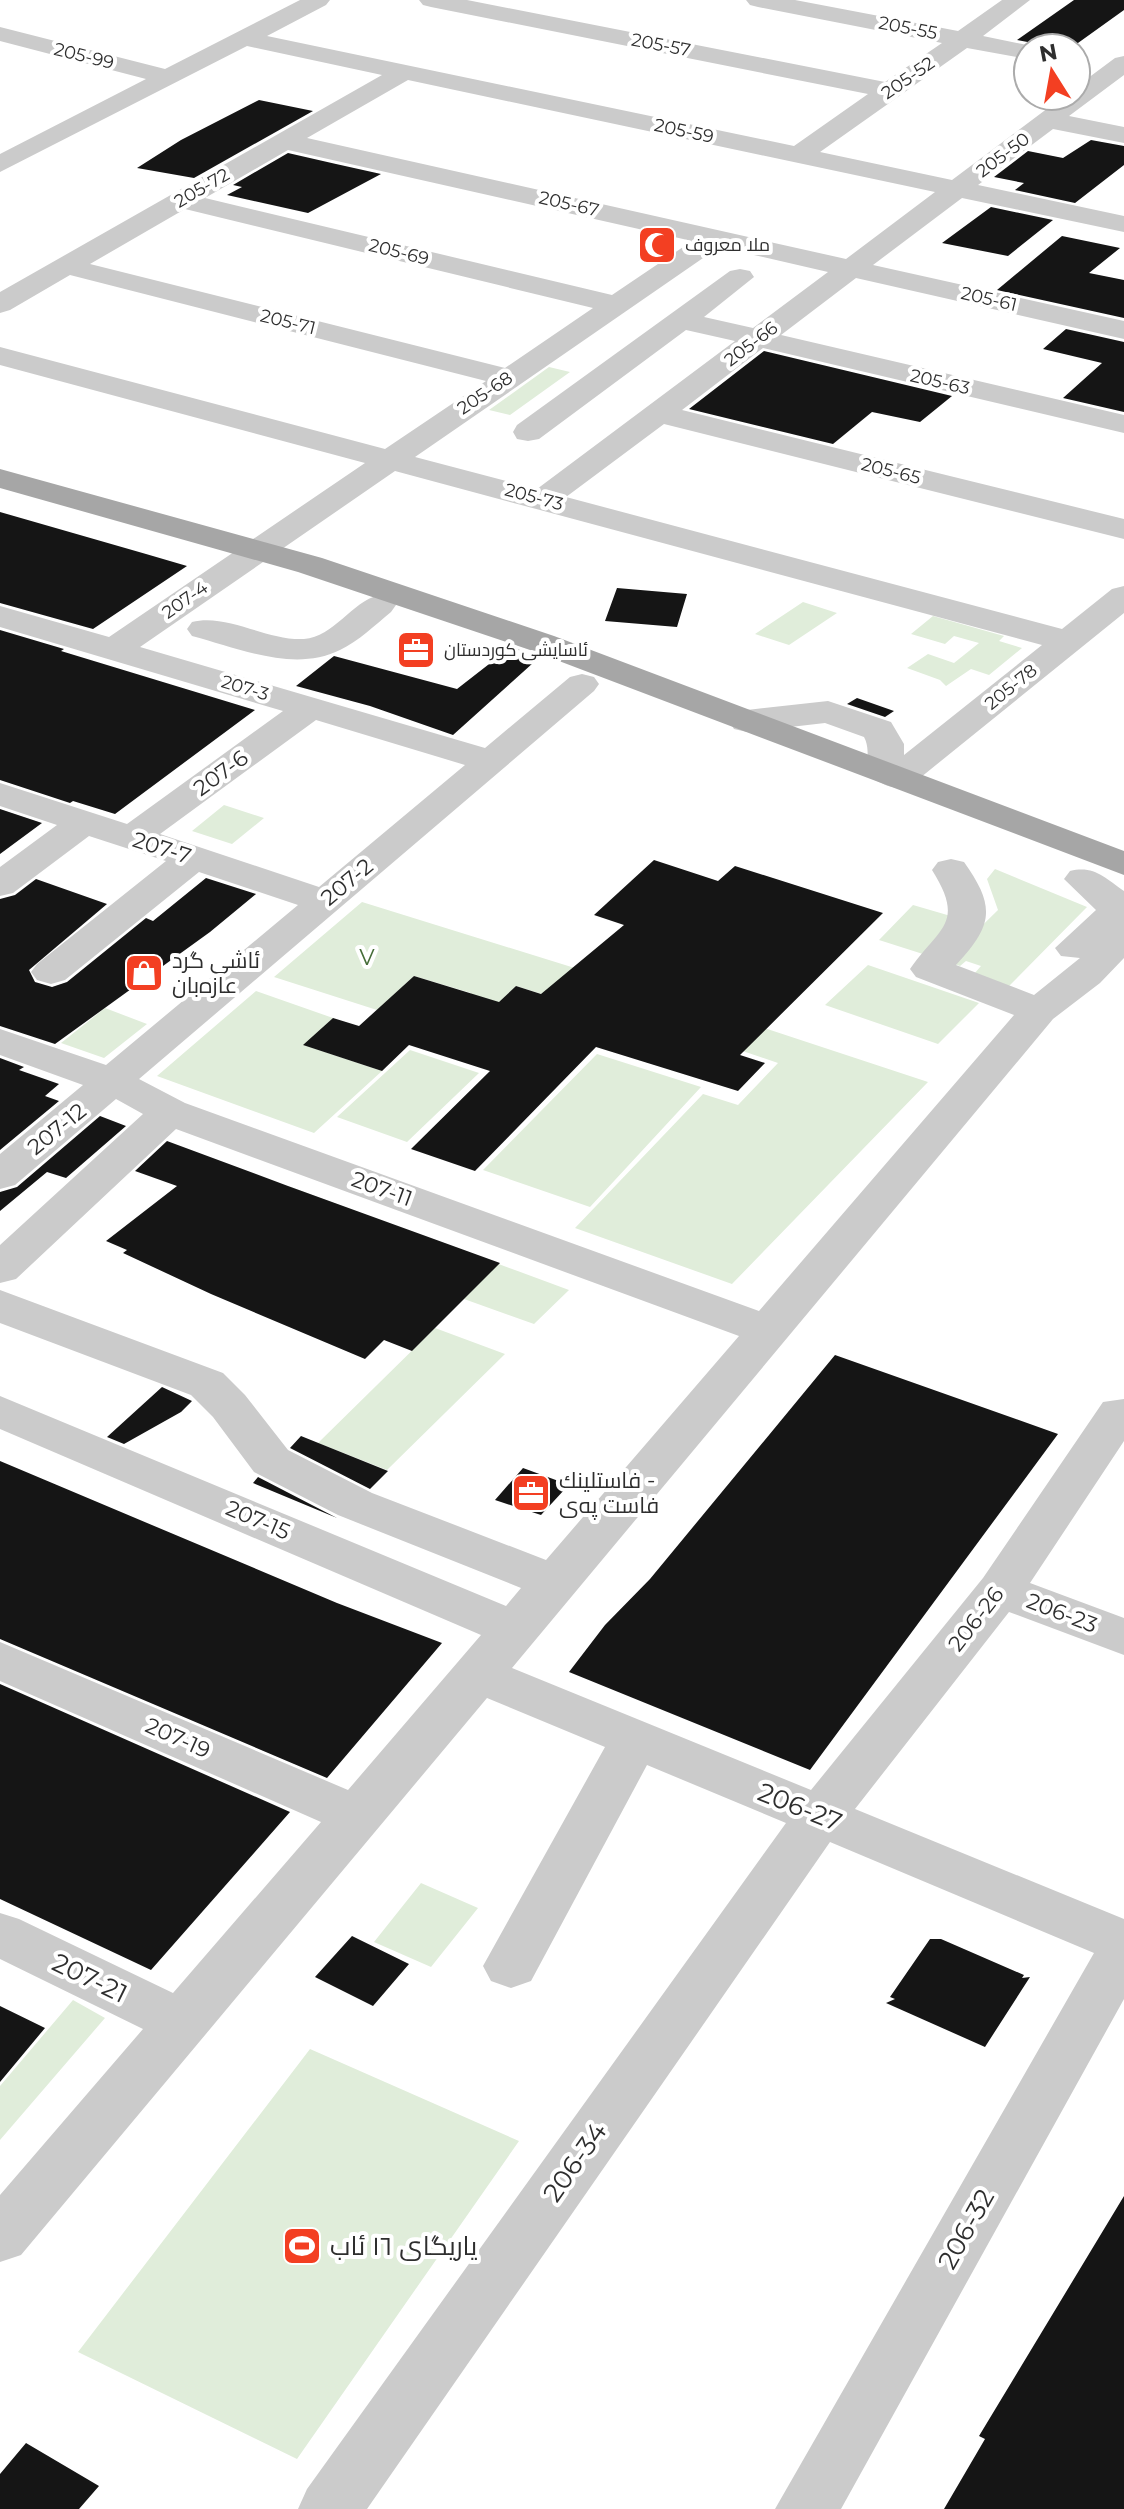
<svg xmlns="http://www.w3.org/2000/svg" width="1124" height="2509" viewBox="0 0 1124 2509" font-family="Montserrat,Cairo,sans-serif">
  <rect width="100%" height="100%" fill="#fff"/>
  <path fill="#e0edda" d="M549 367 570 372 510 415 489 410Z
    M803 602 837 613 789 645 755 634Z
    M933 616 1004 636 999 641 1022 648 989 675 971 669 946 686 940 680 907 668 928 654 954 663 979 643 954 636 945 644 911 634Z
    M224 805 264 818 232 844 192 831Z
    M995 869 1087 907 1009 986 974 974 981 966 966 961 960 966 946 961 998 910 987 879Z
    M362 902 684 1002 623 1019 516 986 457 1043 471 993 414 976 377 1010 274 977Z
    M913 905 961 919 926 955 879 940Z
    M868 965 979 1003 938 1044 825 1005Z
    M256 991 333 1018 304 1045 382 1071 314 1133 157 1076Z
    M105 1008 147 1024 104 1058 61 1043Z
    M743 1021 928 1082 732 1284 575 1228 703 1094 738 1105 778 1063 722 1044Z
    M410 1050 479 1073 407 1142 337 1117Z
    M597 1054 701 1087 590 1207 483 1170Z
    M288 1186 569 1290 534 1324 464 1299 485 1277Z
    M435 1328 505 1354 387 1470 318 1443Z
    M421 1883 478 1908 431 1967 374 1942Z
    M73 2000 105 2018 0 2140V2086Z
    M310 2049 519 2141 297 2459 78 2352Z"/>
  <path fill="#151515" d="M1074 0H1124V10L1071 48H1040L1038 44 1017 40Z
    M259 100 313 111 194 178 137 168 181 140Z
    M1091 140 1124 146V165L1075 203 1015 190 1024 183 994 177 1028 151 1063 158Z
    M288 153 336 164 381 174 308 213 227 195 242 187 233 185Z
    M991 207 1053 220 1008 256 942 243Z
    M1062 236 1120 248 1089 273 1124 280V318L997 290Z
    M1066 329 1124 342V412L1063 398 1102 363 1043 349Z
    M764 351 881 379 952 396 920 422 872 412 833 444 689 409Z
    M0 512 146 554 187 566 93 629 0 603Z
    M617 588 687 594 677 627 605 621Z
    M0 630 64 649 61 651 255 710 115 814 73 801 70 803 0 780Z
    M511 647 523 651 533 663 453 735 370 706 296 686 334 656 457 689Z
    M857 698 894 711 885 717 847 704Z
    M0 809 42 823 0 854Z
    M654 860 718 881 735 866 883 913 740 1055 765 1063 738 1091 596 1047 475 1171 411 1149 490 1071 409 1045 382 1071 303 1045 333 1018 359 1026 414 976 499 1002 516 986 541 994 624 925 594 915Z
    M206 878 256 894 210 932 55 1044 0 1026V899L15 895 36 879 107 904 29 970 35 982 52 987 67 982 146 918 153 921Z
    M0 1058 24 1067 19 1070 59 1084 45 1096 59 1101 0 1150Z
    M100 1116 126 1126 66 1178 47 1172 0 1211V1192L17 1187Z
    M167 1141 288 1186 500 1263 412 1351 384 1340 365 1359 211 1294 123 1253 127 1250 106 1241 177 1186 135 1171Z
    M835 1355 1058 1434 810 1770 569 1672 605 1625 650 1579Z
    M162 1387 192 1401 181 1412 124 1444 107 1437Z
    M301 1436 388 1471 370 1489 290 1448Z
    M0 1461 337 1603 442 1643 327 1778 0 1639Z
    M523 1468 564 1483 561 1487 565 1489 541 1515 495 1500Z
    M258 1477 337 1518 253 1483Z
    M0 1684 290 1812 151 1970 0 1899Z
    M352 1936 409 1964 373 2006 315 1977Z
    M930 1939H941L1024 1975 1022 1978 1030 1977 985 2047 886 2003 895 1999 890 1997Z
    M0 2006 45 2028 0 2082Z
    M1124 2196V2509H944L985 2439 979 2436Z
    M26 2443 99 2486 79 2509H0V2474Z"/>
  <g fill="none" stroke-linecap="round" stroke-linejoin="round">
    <path fill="#cbcbcb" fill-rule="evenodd" d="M300 0H330L326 5 267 36 794 146 868 94 431 7 423 5 419 0H467L885 82 942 43 758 7 750 5 746 0H795L958 31 1002 0H1030L983 36 1037 47 1028 48V59L967 48 820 152 952 180 1064 96H1076V87L1115 58 1124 56V75L1069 116 1124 127V143L1053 129 978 185 1124 216V232L962 198 873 265 1124 321V339L856 278 781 335 1124 415V433L763 348 682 410 1124 519V539L664 424 566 497 1062 629 1112 589 1124 586V613L910 786C897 789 891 788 879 782 860 773 873 753 864 737L825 723 747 732 734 729 729 721 734 713 747 710 828 701 891 722 904 744V755L1042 645 395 471 140 647 485 748 570 677 582 674 594 677 599 684 594 691 139 1079 185 1103 759 1311 1014 1015 916 977 910 969C939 927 966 924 932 870L938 862 951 859 964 862C996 907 993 925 956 965L1034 995 1080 958 1061 956 1055 948 1096 910 1064 879 1070 871C1094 865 1105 878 1124 891V958L1100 983 1053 1019 512 1668 811 1790 983 1578 1103 1402 1124 1399V1441L1030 1583 1124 1618V1655L1009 1612 855 1809 1124 1919V1999L841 2509H775L1094 1953 830 1842 367 2509H298L307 2489 786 1823 647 1765 531 1981 511 1988 491 1981 483 1966 605 1747 487 1698 21 2255 0 2262V2195L143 2029 0 1959V1913L19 1919 173 1993 321 1822 0 1681V1642L348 1790 481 1635 0 1429V1396L506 1606 521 1588 338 1515 254 1472 213 1417 191 1395 0 1323V1290L223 1373 245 1395 288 1450 372 1493 546 1560 739 1336 176 1129 16 1279 0 1283V1245L143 1114 116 1099 15 1185 0 1189V1154L83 1085 0 1055V1029L106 1065 298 905 199 872 65 980 51 984 37 980 31 972 37 964 166 861 89 836 13 893 0 896V867L57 825 0 806V783L127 824 283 711 0 627V606L109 637 365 463 0 365V347L385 449 486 381 70 275 10 310 0 313V292L382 75 247 46 0 172V154L146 79 0 41V27L165 69ZM408 80 935 192 846 259 307 138ZM288 150 692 241 612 295 205 198ZM185 209 593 308 505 368 90 264ZM719 247 828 272 753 328 704 317 754 277 750 271 740 269 730 271 517 425 513 432 517 439 528 441 539 439 686 330 735 341 537 489 415 457ZM316 720 465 765 319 887 160 834Z
      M379 595 391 598 396 605 391 612C375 625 359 641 340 650 294 673 238 648 192 636L187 629 192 622C227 613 267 641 304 639 334 637 351 602 379 595Z"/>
    <path fill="#a6a6a6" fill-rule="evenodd" d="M0 469 322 558 554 636 1124 851V875L530 650 298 572 0 488Z"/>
  </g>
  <defs>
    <g id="mosque-square" transform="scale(2)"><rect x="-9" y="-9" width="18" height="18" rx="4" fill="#f33f22" stroke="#fff"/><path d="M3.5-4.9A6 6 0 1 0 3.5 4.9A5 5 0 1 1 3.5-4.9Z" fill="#fff"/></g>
    <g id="office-square" transform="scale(2)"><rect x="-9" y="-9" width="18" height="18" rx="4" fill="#f33f22" stroke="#fff"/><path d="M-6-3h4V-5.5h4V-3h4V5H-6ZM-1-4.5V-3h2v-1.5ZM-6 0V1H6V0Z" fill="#fff"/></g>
    <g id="shop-square" transform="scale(2)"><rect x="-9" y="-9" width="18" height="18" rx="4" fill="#f33f22" stroke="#fff"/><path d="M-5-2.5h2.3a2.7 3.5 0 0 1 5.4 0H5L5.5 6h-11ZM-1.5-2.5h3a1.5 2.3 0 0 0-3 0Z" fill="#fff"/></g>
    <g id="stadium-square" transform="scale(2)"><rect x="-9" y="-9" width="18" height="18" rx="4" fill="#f33f22" stroke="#fff"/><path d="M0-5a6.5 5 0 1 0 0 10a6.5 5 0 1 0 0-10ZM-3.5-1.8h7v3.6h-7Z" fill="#fff"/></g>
  </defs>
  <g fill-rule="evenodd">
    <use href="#mosque-square" x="657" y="245"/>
    <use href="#office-square" x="416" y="650"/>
    <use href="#shop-square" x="144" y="973"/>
    <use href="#office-square" x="531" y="1493"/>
    <use href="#stadium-square" x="302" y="2246"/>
  </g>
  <g text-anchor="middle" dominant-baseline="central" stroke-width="8" stroke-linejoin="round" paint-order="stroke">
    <g font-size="18" fill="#2e2e2e" stroke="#fff">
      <text transform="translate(908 28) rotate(11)">205-55</text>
      <text transform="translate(661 45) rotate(11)">205-57</text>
      <text transform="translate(84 56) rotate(14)">205-99</text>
      <text transform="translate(908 78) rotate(-35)">205-52</text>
      <text transform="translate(684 131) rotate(12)">205-59</text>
      <text transform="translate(1003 155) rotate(-37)">205-50</text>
      <text transform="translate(202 188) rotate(-30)">205-72</text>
      <text transform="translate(569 204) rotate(13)">205-67</text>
      <text transform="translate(399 252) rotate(14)">205-69</text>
      <text transform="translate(989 299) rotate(13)">205-61</text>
      <text transform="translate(288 322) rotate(14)">205-71</text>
      <text transform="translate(751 344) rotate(-37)">205-66</text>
      <text transform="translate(940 382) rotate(13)">205-63</text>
      <text transform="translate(485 393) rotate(-34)">205-68</text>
      <text transform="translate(891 471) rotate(14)">205-65</text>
      <text transform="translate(534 497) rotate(15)">205-73</text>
      <text transform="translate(185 600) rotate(-35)">207-4</text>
      <text transform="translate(1011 687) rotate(-39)">205-78</text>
      <text transform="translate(245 688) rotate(17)">207-3</text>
    </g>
    <g font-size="18" fill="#2e2e2e" stroke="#fff" text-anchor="start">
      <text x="685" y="245">ملا معروف</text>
      <text x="444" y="650">ئاسایشی كوردستان</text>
    </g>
    <g font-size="22" fill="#2e2e2e" stroke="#fff">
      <text transform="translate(221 773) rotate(-36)">207-6</text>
      <text transform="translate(162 848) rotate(18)">207-7</text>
      <text transform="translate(347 882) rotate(-40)">207-2</text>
      <text transform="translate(57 1129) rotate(-39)">207-12</text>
      <text transform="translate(382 1189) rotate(20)">207-11</text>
      <text transform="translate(258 1520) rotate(23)">207-15</text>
      <text transform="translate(1062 1613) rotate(21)">206-23</text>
      <text transform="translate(976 1619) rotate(-52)">206-26</text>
      <text transform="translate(178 1738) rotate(24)">207-19</text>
    </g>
    <g font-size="22" fill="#456d38" stroke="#fff">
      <text x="367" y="957">V</text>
    </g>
    <g font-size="22" fill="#2e2e2e" stroke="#fff" text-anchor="start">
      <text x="172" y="960">ئاشی گرد<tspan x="172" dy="25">عازه‌بان</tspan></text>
      <text x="559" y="1480">فاستلینك -<tspan x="559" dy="25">فاست په‌ی</tspan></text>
    </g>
    <g font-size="26" fill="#2e2e2e" stroke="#fff">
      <text transform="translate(800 1807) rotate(22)">206-27</text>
      <text transform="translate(90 1978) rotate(26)">207-21</text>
      <text transform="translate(575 2162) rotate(-55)">206-34</text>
      <text transform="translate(966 2229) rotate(-61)">206-32</text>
    </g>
    <g font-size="26" fill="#2e2e2e" stroke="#fff" text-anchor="start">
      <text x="330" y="2246">یاریگای ١٦ ئاب</text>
    </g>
  </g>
  <g transform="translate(1052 72) rotate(349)"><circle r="38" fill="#ffffff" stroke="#ababab" stroke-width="2"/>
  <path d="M0-6L14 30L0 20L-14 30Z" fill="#f33f22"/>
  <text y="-12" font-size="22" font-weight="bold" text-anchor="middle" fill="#2e2e2e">N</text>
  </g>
</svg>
